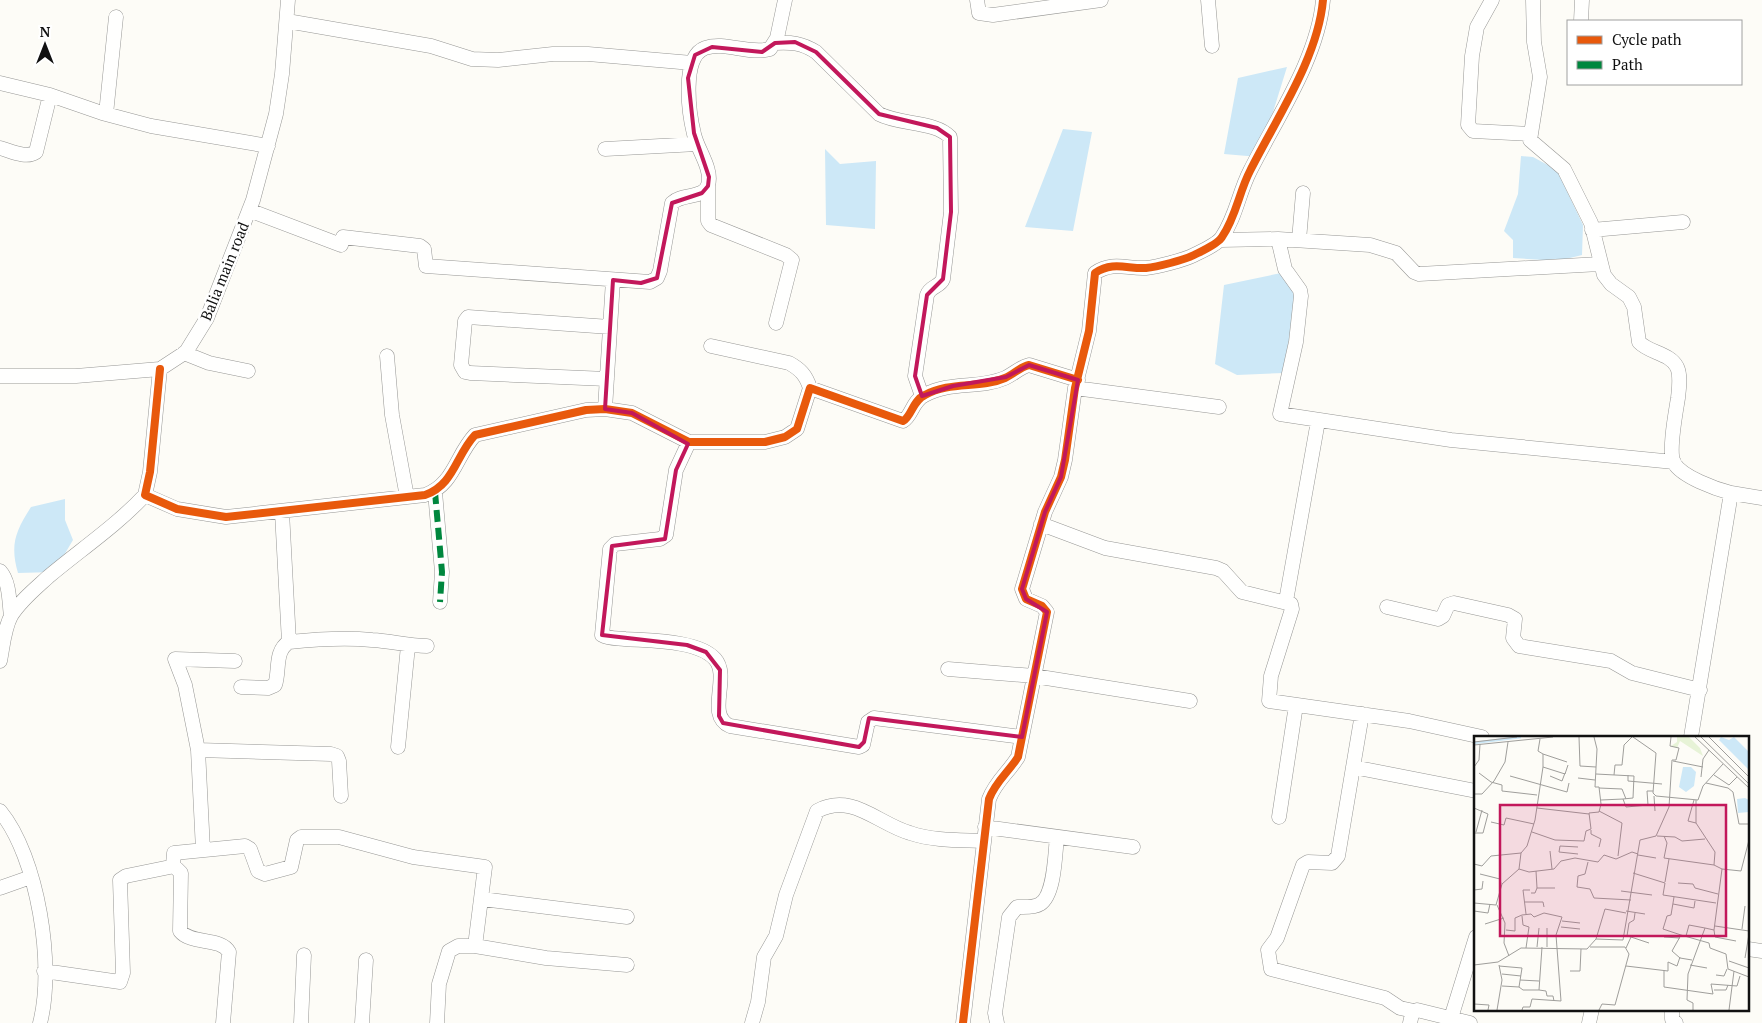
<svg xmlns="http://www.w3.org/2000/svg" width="1762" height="1023" viewBox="0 0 1762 1023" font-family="'PT Serif',serif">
  <rect width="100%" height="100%" fill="#fdfcf7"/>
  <path fill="#cde8f7" d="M1287 67 1259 157 1224 154 1238 78Z
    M1063 129 1092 132 1073 231 1025 227Z
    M825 149 840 164 876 161 875 229 826 225Z
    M1521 156 1533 157 1557 170 1583 225 1582 255 1558 261 1513 258V240L1504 231 1518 194Z
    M1281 273 1297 295 1283 373 1237 375 1215 364 1224 285Z
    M65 499V520L73 540 54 572 18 573C10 545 15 532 31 507Z"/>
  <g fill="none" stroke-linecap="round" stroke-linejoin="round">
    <g stroke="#979795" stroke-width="15">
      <path id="minor" d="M977 0 979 13 993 15 1101 0
        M1208 0 1212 46
        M1492 0 1477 27 1472 56 1468 125 1473 131 1530 134
        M1533 0 1534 42 1540 77 1530 140 1564 169 1591 223 1604 275 1611 284 1629 297 1634 307 1639 342C1649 353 1670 353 1677 367 1681 376 1679 388 1678 398 1676 411 1668 452 1674 463 1682 477 1716 489 1731 493L1691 737
        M287 21 431 46 472 59 498 60 553 54H588L692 63
        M1581 21 1582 0
        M775 43C791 42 802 43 816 52L879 114C900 125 935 121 950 137L951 212 943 279C940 287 930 286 927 295L915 376 922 396
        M0 83 50 95
        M106 114 116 17
        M0 148C11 151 26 159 36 152L50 95 102 113 151 126 268 146
        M605 149 697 144
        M708 186V221L711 225 786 255 792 260 776 323
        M249 210 341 245 343 237 420 246 424 249 426 266 650 282 657 278 660 271 672 203C682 193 704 199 708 185 713 169 697 149 694 134 689 114 681 57 705 48 725 41 749 55 770 49L777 38 785 0
        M1592 230 1683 222
        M1278 239 1285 269 1300 290 1301 296 1296 342 1280 414 1451 440 1674 462
        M1221 240 1278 239 1370 245 1396 253 1414 272 1419 274 1600 264
        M1299 240 1303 193
        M711 346 789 363C800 369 806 375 810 388
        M184 353 209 363 248 371
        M387 356 392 415 407 497
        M160 369 150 472 145 495 177 509 226 517 425 495C454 485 456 455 475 435L586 410 605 409 632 413 689 442H765L785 437 797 429 810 388 903 421C912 416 912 401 925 395 950 381 980 389 1005 378 1014 374 1020 367 1029 365L1078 380
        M0 376H76L160 369 186 352 207 318 253 200 276 114 282 74 288 0
        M607 379 470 373 465 372 461 365 465 321 468 317 610 327
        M1075 388 1219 407
        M605 409 613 280
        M689 442 676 470 666 535 660 539 615 544 610 549 602 635C609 639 618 638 625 639 649 641 698 640 715 659 731 677 705 715 730 726L859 747 863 745 868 722 874 718 1022 737
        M435 492 442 572 440 602
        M1731 493 1762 498
        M282 512 289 642
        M1041 524 1105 548 1216 568 1223 571 1242 592 1291 604 1292 609 1271 676 1269 701 1409 721 1482 737
        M0 571C10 582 9 602 11 616
        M1286 601 1318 421
        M1387 607 1438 619 1443 616 1448 605 1454 603 1508 615 1515 619 1513 638 1519 646 1611 661 1632 673 1700 690
        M0 661C3 646 4 629 11 616 20 601 35 589 48 577 80 550 116 526 145 495
        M948 669 1034 676 1190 701
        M241 687 268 688 275 685C280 671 274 651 289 642 317 639 345 637 372 640 391 641 408 646 427 646
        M1362 714 1338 856 1332 863 1308 862 1303 865 1277 938 1268 950 1271 969 1385 998 1400 1008 1414 1011
        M398 747 408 646
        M198 750 331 754 337 756 339 761 341 796
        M1353 767 1476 791
        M0 811C38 857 55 966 40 1023
        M1279 817 1296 705
        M985 827 1133 847
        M203 850 198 750 185 685 175 659 235 661
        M173 865 181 873 180 931C191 945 221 937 229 952L223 1023
        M0 888 31 877
        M482 899 627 917
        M475 946 546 958 627 965
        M1748 949 1762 951
        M44 971 120 982 123 973 120 880 126 876 170 867 173 865 174 853 245 846 250 849 258 871 265 874 291 867 297 840 301 837H339L413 857 485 867 475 946H458L449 951 439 984 437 1023
        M1672 1009V1019L1676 1023
        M1451 1018 1476 937
        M301 1023 304 955
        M362 1023 366 960
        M752 1023 758 1002 764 957 776 936 786 895 817 811C852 792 878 824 910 833 934 841 958 840 983 841
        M963 1023 989 799C996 781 1008 773 1018 757L1047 612 1042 606 1026 599 1022 589 1045 512 1061 477 1065 460 1075 388 1089 331 1095 273C1113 261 1127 269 1146 268 1157 267 1184 260 1194 255 1202 251 1218 244 1222 237 1236 217 1239 192 1250 171 1276 119 1318 58 1323 0
        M997 1023 995 1013 1009 917 1017 907C1024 907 1034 908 1040 904 1055 895 1055 853 1057 837
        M1410 1023 1412 1014 1417 1010 1470 1023
        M1589 1023 1592 1009"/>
    </g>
    <use href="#minor" stroke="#fffffe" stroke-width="14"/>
    <path stroke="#00873e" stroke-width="6" stroke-dasharray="12 6" stroke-linecap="butt" d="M435 492 442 572 440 602"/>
    <g stroke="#fff" stroke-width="11">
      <path id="cycleway" d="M160 369 150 472 145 495 177 509 226 517 425 495C454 485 456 455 475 435L586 410 605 409 632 413 689 442H765L785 437 797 429 810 388 903 421C912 416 912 401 925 395 950 381 980 389 1005 378 1014 374 1020 367 1029 365L1078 380
        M963 1023 989 799C996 781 1008 773 1018 757L1047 612 1042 606 1026 599 1022 589 1045 512 1061 477 1065 460 1075 388 1089 331 1095 273C1113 261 1127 269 1146 268 1157 267 1184 260 1194 255 1202 251 1218 244 1222 237 1236 217 1239 192 1250 171 1276 119 1318 58 1323 0"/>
    </g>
    <use href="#cycleway" stroke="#e8590c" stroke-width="8"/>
  </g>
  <path fill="none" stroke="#c2185b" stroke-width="4" stroke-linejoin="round" d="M795 42 816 52 879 114 937 128 950 137 951 212 943 279 927 295 915 376 922 396 953 386 1006 377 1029 365 1078 380 1061 477 1045 512 1022 589 1026 599 1047 612 1022 737 869 718 864 742 859 747 723 723 719 716 720 670 706 652 687 645 602 635 612 546 665 539 676 470 688 444 632 413 605 409 613 280 641 283 657 278 672 203 702 193 708 186 709 177 694 133 688 78 695 55 712 47 762 52 775 43Z"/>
  <g text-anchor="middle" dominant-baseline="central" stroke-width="5" stroke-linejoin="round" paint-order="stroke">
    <g font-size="15" fill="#111" stroke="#fff">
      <text transform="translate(224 271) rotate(-68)">Balia main road</text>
    </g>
  </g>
  <g transform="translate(1474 736)">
    <rect width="275" height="275" fill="#fdfcf7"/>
    <path d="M203 1H215L226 12 229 20 206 5 203 12 197 10 203 6Z" fill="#e7f3d7"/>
    <path d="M247 1 255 4 260 1 275 16V34L245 4ZM209 31H217L222 36 220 50 212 56 205 51ZM271 62 275 64V76L264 77 263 63Z" fill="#cde8f7"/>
    <path fill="none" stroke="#cde8f7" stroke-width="2.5" d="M0 7 47 1"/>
    <path fill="none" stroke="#9f9e9b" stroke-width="1" d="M105 1 106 30 122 31M159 1 182 17 179 57 182 60 224 64 229 50 249 28M221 1 275 52M227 1 275 48M235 1 275 41M0 6 43 1M0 9 79 1M69 18 93 26M199 25 229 31M0 31 5 24 6 8M69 31 91 38 94 29M5 37 17 46 28 49V55L63 59M122 38 160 40 159 62 149 63M140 39 141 29H148L150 9 158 1M154 39V45L188 48M240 39 255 49 263 41M36 40 93 56 95 47M76 40 88 45 91 37M227 41 229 23 235 14M104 42 121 44M232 47 254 52M125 52 148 53 152 63M254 52 259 56 265 88H275M0 58H8L20 45 31 26 34 6M180 60 181 75M127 64 149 63 152 71 174 69 173 55H179M220 64 214 85 222 87M0 72 14 78 9 97H0M63 72 115 78M125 75 148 87 144 120M17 86 30 89 32 82 60 88M117 94V98L127 103 125 111M2 96 8 74M58 96 81 104 110 105 112 95 117 93 115 77 125 76 127 68 125 51H121L123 13 120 1M183 100 201 101 208 105 231 103M190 100 193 107 190 122 240 129M76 115 78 133M47 117 45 133 55 136 80 133 87 125 101 122 124 126 130 119 142 123 158 116 164 118M104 118 85 116 86 110 104 111M164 119 182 122M114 126 111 138 104 140 103 151 116 153 120 162 157 164M0 128 8 130 17 120 47 117 53 110 61 84 69 31V18L64 15 66 3M248 133 267 135 275 104M62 135 63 152M159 137 191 147 189 159 242 167M6 138 26 143 27 148M191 146 195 123M204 147 219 148 221 152 244 158M0 154 8 153 9 145M147 155 178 159M57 157H61L63 152H81M200 161 197 179 193 180 189 193 207 199M51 166H69L70 171M0 167 22 169 28 148 45 133M199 168 220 172 221 165M23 169 31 187 30 207 35 220M0 175 14 177 16 168M152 175 171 178M52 178 49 154H56M48 180 49 189 55 191 52 212M88 185 106 187M11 188 30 182M241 190 275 195M87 191 106 193M268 193 271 170M32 194 41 195V182L48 179 57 178 60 181 70 177 88 181 82 199 87 265 58 263 56 271H49L48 274M240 194 241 201 262 205M212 200 215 189 231 192M157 201 153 200 155 187 160 184 161 177M190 201 206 202M122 203 149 204 166 104 182 100 195 71 198 24H202L205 12 196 10 197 1M63 211 65 192M73 211V192M116 211H151L155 218 141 269 128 268 125 274M152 212 157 201 175 207M271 222 275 198M218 224 206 222 198 215 207 199 235 207 236 212 252 218 254 233 275 241M255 225 275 232M0 229 24 226 47 212 113 213 122 203 131 173 152 177M216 229 233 232M25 230 48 232 45 251 28 250M152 230 194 235V226L203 230 206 221M190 234V251L239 258 237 248 263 250 266 240M96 235H106L107 213M28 238 47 240M242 239 250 240 253 233M46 244 65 245M45 251 49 254H65L68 211M65 254 72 255 73 260H79L80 265M240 254H252L254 249M0 268 15 269 14 274M23 274 28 244 25 229M219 274V267L213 264 214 238 231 192 240 194 248 133 240 129 241 116 222 87V64M255 274 260 235"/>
    <path fill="#c2185b" fill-opacity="0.15" stroke="#c2185b" stroke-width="2.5" d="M26 69H252V200H26Z"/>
    <rect width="275" height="275" fill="none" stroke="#111" stroke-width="2.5"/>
  </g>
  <rect x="1567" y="20" width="175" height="65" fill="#ffffff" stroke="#a0a0a0"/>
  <rect x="1577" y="36" width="25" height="8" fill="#e8590c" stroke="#a0a0a0"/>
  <text x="1612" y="45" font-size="15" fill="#111111">Cycle path</text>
  <rect x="1577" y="61" width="25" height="8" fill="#00873e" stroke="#a0a0a0"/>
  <text x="1612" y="70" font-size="15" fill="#111111">Path</text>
  <g transform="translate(45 45)" stroke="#ffffff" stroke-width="4" paint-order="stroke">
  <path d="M0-4L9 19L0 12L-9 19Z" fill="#111111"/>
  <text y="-8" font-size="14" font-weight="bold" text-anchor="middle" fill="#111111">N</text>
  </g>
</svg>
